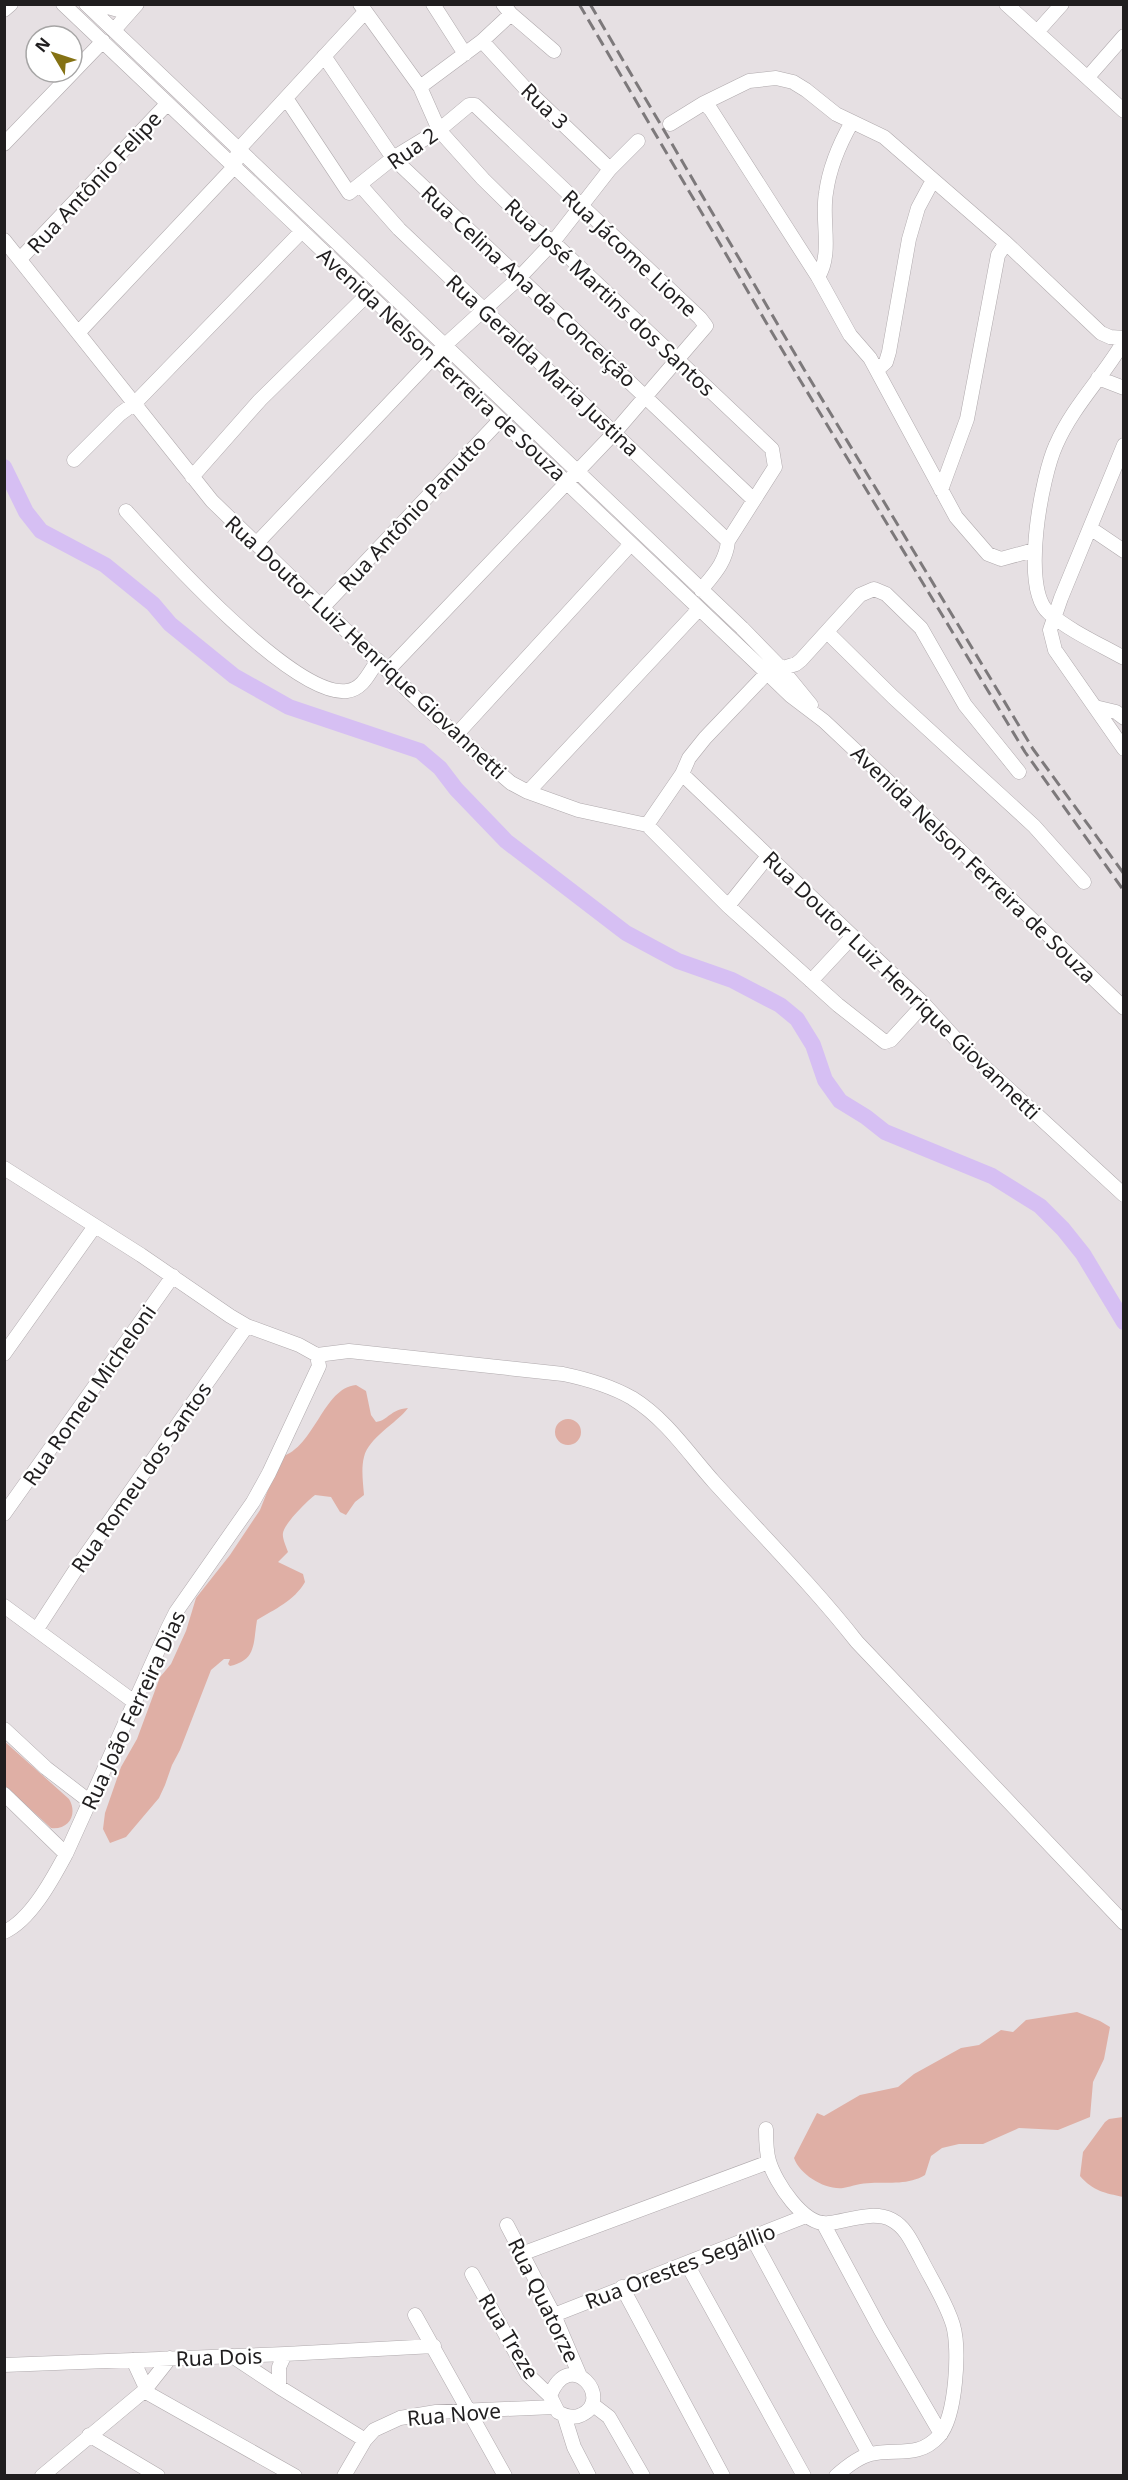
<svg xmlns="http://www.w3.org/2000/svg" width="1128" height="2480" viewBox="0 0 1128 2480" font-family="'Noto Sans',sans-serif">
  <rect width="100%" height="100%" fill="#e6e0e3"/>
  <path fill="#dfafa5" d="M356 1385 366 1391 371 1415 376 1422C389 1420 389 1410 408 1408 396 1424 369 1437 364 1457 361 1468 363 1483 364 1495L355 1502 346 1515 340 1512 331 1497 315 1495C308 1500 284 1524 283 1533 282 1538 286 1546 288 1552L278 1562 303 1574 305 1582C294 1601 275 1609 257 1620 253 1643 257 1660 230 1666L228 1664 230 1659H224L211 1670 180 1750 172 1765 165 1785 159 1798 126 1837 110 1843 103 1829 105 1813 121 1767 137 1739 160 1677 171 1664 186 1631 196 1598 230 1555 260 1510 281 1457C315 1447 323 1388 356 1385Z
    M555 1432a13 13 0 1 1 26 0a13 13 0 1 1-26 0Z
    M4 1741 69 1799C78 1814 69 1830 51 1828L5 1786Z
    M1077 2012 1100 2021 1110 2027 1104 2059 1093 2082 1090 2117 1058 2130 1019 2128 983 2144H959L942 2148 931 2156 925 2175C909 2185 890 2182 871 2183 861 2183 853 2186 843 2188 825 2190 800 2175 794 2158L817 2113 824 2116 860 2095 898 2087 914 2074 961 2048 979 2045 1001 2030 1013 2032 1026 2020Z
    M1123 2117H1124L1123 2197C1105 2193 1093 2191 1080 2176L1083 2152 1105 2122 1109 2119Z"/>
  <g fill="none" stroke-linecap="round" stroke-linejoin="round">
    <path stroke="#d6bff3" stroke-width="16" d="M4 467 26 512 41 531 105 565 153 604 170 624 234 676 289 707 420 751 440 768 456 789 506 841 626 933 678 961 732 980 780 1005 797 1019 813 1045 825 1080 840 1101 866 1117 885 1132 992 1176 1040 1206 1063 1229 1083 1254 1124 1322"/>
    <g stroke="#b0aaad" stroke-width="15">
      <path id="minor" d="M63 4 767 673 791 696 824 721 890 783 1124 1008
        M86 4 742 628 780 667 811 705
        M97 4 129 13
        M360 4 420 87 439 130 483 179 534 229 553 242 772 449 775 467 728 541C726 562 714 574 701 590
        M433 4 465 54
        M503 4 511 14 554 51
        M1006 4 1124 111
        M4 10 11 4
        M114 30 137 4
        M1037 32 1062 4
        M482 41 524 87 610 169
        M324 56 393 158 754 500
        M1088 77 1124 36
        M420 87 482 41 511 14
        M286 98 349 193 393 158 439 130 469 105H475L700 318 706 326 615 432 388 670
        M704 103 711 110 818 277 850 335 870 358 956 517 988 554 1001 559 1034 550
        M670 124 704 103 749 81 776 78 793 82 806 90 836 114 884 137 1006 243 1101 333 1110 337 1124 338
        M4 144 103 41
        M361 186 399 229 728 541
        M4 240 212 501 420 702 491 766 511 783 528 792 578 810 647 825 728 906 838 1005 885 1042 891 1040 924 1004
        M20 259 167 104
        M818 277C833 253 821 220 826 193 829 170 840 143 852 122
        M78 333 235 166 238 150 365 12
        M1124 341C1103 377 1073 406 1056 445 1042 475 1020 589 1049 613 1070 631 1099 644 1124 658
        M877 370 886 362 889 352 909 239 918 208 933 180
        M1098 378 1124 388
        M1124 445 1061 598 1050 630 1055 650 1124 749
        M74 460 120 414 135 403 302 231
        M192 477 260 400 368 294
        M941 490 967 419 998 255 1006 243
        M126 511C162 551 294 698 347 691 363 689 369 673 378 660
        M1090 528 1124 551
        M256 544 444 346 520 277 553 242 610 169 638 141
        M323 607 500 420
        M827 632 893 697 1034 826 1084 882
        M1095 707 1116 712 1124 718
        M457 734 631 544
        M682 774 924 1004 964 1048 1124 1195
        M528 792 699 609
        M647 825 682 774 689 758 705 738 767 673 796 664 801 660 860 595 874 589 886 594 921 628 965 705 1019 772
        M728 906 768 856
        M811 981 852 937
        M4 1168 141 1255 230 1316 247 1326 299 1345 317 1355
        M4 1354 95 1226
        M317 1355 349 1351 563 1374C587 1379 611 1386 632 1398 666 1419 688 1453 714 1482 762 1535 813 1586 857 1642L1124 1923
        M4 1514 173 1276
        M4 1606 133 1701
        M37 1629 78 1566 247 1326
        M4 1729 46 1768 89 1801
        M4 1794 66 1854
        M4 1932C31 1920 53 1878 66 1854L168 1628 176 1612 253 1502 269 1473 319 1366 317 1355
        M766 2129C766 2140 766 2151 769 2161 775 2182 804 2227 829 2223 848 2221 873 2210 892 2220 907 2228 913 2245 921 2259 932 2281 946 2302 953 2325 960 2349 956 2417 939 2436 918 2459 896 2448 871 2454 858 2457 846 2467 836 2476
        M823 2223 880 2329 941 2434
        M507 2225 554 2315 580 2376
        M753 2239 869 2454
        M524 2253 769 2162
        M687 2264 804 2476
        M472 2274 528 2375 550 2396 558 2412C565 2416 573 2419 581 2415 615 2400 570 2345 550 2396
        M622 2287 723 2476
        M415 2315 505 2476
        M554 2315 806 2216
        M232 2356 279 2387 365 2440
        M133 2360 146 2388
        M4 2365 285 2354 434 2346
        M279 2387V2367L285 2354
        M144 2391 295 2476
        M592 2404 609 2417 643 2476
        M564 2415 574 2447 589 2476
        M89 2435 158 2476
        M42 2476 144 2391 170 2358
        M344 2476 365 2440 374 2430 400 2418 436 2412 554 2407"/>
    </g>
    <use href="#minor" stroke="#fff" stroke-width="14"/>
    <path stroke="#7d797b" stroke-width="3" stroke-dasharray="12 6" stroke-linecap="butt" d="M579 4 797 375 1025 752 1124 891
      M590 4 805 371 1033 749 1124 874"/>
  </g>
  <g text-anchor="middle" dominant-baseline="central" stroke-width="4.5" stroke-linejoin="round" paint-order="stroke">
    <g font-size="21" fill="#201e1f" stroke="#fff">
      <text transform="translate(545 106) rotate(44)">Rua 3</text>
      <text transform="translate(412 148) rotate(-35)">Rua 2</text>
      <text transform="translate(94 182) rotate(-47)">Rua Antônio Felipe</text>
      <text transform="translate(630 253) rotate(43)">Rua Jácome Lione</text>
      <text transform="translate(529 286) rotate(43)">Rua Celina Ana da Conceição</text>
      <text transform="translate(610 297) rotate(43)">Rua José Martins dos Santos</text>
      <text transform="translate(442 364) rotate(43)">Avenida Nelson Ferreira de Souza</text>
      <text transform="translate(543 365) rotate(43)">Rua Geralda Maria Justina</text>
      <text transform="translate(412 513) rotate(-47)">Rua Antônio Panutto</text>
      <text transform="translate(366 647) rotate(43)">Rua Doutor Luiz Henrique Giovannetti</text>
      <text transform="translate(974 864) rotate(44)">Avenida Nelson Ferreira de Souza</text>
      <text transform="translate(902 985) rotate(44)">Rua Doutor Luiz Henrique Giovannetti</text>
      <text transform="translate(89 1395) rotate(-55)">Rua Romeu Micheloni</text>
      <text transform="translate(141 1477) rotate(-55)">Rua Romeu dos Santos</text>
      <text transform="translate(133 1710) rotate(-65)">Rua João Ferreira Dias</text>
      <text transform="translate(680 2266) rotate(-21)">Rua Orestes Segállio</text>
      <text transform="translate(544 2300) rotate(64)">Rua Quatorze</text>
      <text transform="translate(509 2336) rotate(59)">Rua Treze</text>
      <text transform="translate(219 2357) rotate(-2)">Rua Dois</text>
      <text transform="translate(454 2414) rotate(-5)">Rua Nove</text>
    </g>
  </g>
  <rect width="1128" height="2480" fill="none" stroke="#201e1f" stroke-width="12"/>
  <g transform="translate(54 54) rotate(309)"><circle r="28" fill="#ffffff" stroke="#a6a5a5" stroke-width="1.5"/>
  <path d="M0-4.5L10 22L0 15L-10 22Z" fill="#857214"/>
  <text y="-9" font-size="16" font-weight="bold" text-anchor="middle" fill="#201e1f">N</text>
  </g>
</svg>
